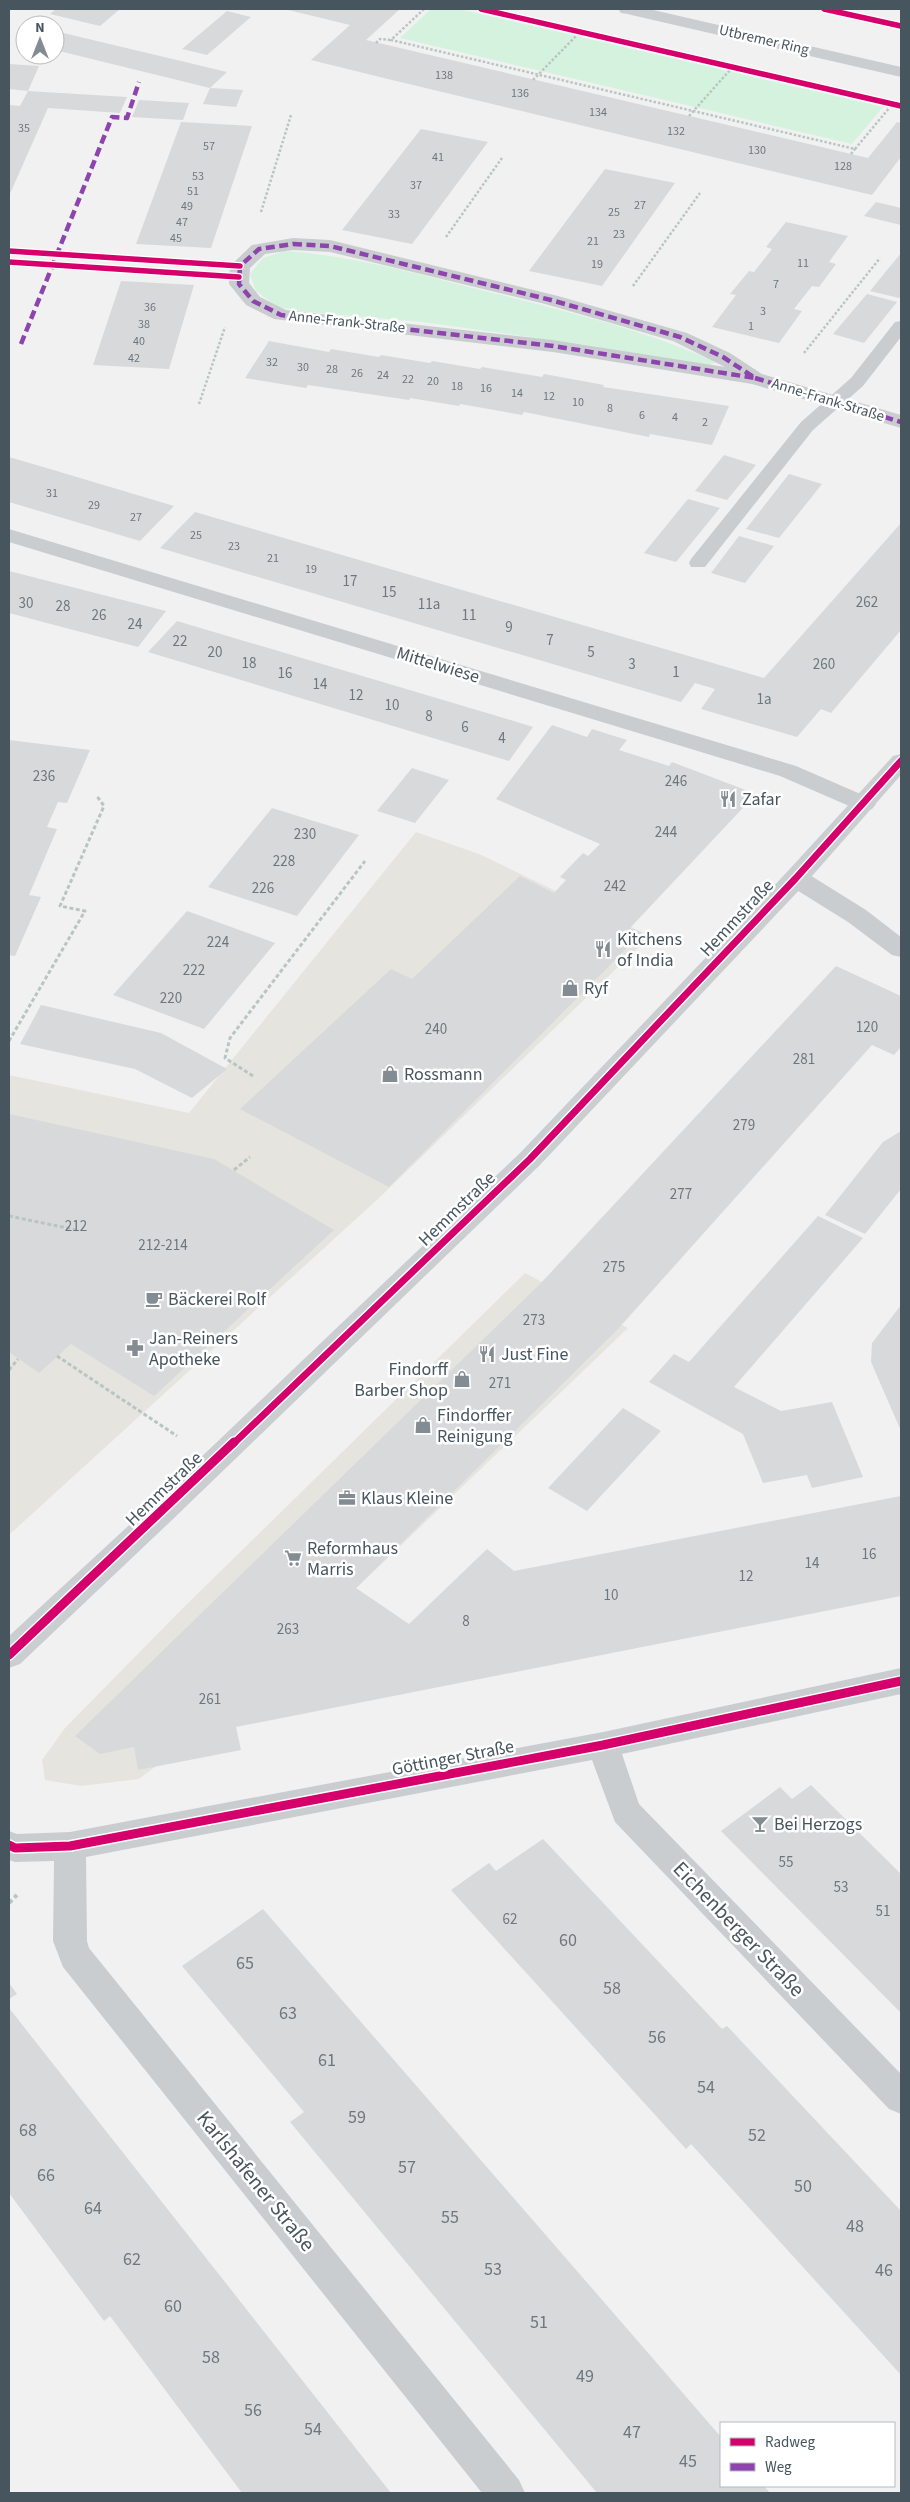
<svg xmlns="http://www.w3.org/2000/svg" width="910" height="2502" viewBox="0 0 910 2502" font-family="'Source Sans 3',sans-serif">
  <rect width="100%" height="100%" fill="#f2f1f1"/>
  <path fill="#e6e4df" d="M416 832 479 854 650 936 379 1198 9 1535V1075L189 1113Z
    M525 1273 628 1328 227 1712 139 1779 81 1786 45 1780 42 1760 65 1728 181 1610Z"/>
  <path fill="#d5f2de" d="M431 9H459L883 107 852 144 400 38Z
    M284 251C349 255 414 273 477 289 558 309 640 328 716 362L709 365 695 364 581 344 422 322 307 312 277 307 256 291 250 274 263 258Z"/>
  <path fill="#d8d9da" d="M56 9H120L100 26 50 14Z
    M284 9H400L366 40 868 158 897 122 901 123V157L872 195 392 80 311 60 350 25Z
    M227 11 251 17 207 55 182 49Z
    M55 31 227 72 210 88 243 90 236 107 203 104 210 88 55 50Z
    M9 64 39 66 28 91 9 89Z
    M28 91 127 97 120 113 48 108 9 196V105L20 106Z
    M139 100 189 103 183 120 132 117Z
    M181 122 252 126 211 248 136 244Z
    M421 129 488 142 412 244 342 230Z
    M605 169 675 183 602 286 529 271Z
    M876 202 901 208V225L864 216Z
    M786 222 848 236 829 262 836 264 819 287 812 286 794 309 802 311 779 343 712 327 736 295 730 294 749 271 754 272 772 249 766 247Z
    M901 253V295L899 298 870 291Z
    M121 281 194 285 169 369 93 365Z
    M867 294 897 302 864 343 833 334Z
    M269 341 329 352 331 349 379 357 381 355 430 363 432 361 480 369 482 367 542 377 544 374 604 385 603 387 729 406 712 445 650 434 649 437 524 412 522 415 460 404 459 406 410 398 409 400 308 385 306 388 245 378Z
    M724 455 756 465 727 500 695 491Z
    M9 457 50 469 174 506 140 541 9 502Z
    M789 474 822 484 779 538 746 529Z
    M688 499 720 508 676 562 644 553Z
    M195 512 764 678 901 523V630L831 713 821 709 797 737 701 709 715 689 695 683 681 702 160 548Z
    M739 536 774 546 745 583 711 573Z
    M9 571 60 584 166 611 138 647 9 613Z
    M177 621 497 716 533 727 509 761 148 652Z
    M552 725 587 737 592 729 627 740 619 750 669 766 672 762 756 794 630 928 642 933 389 1187 240 1109 391 969 412 979 520 876 554 893 566 880 560 877 583 853 588 856 600 844 496 799Z
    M9 740 90 750 67 803 58 802 47 827 57 829 29 895 41 897 15 956 9 955Z
    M412 768 449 780 415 823 377 811Z
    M272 808 359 835 297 916 208 887Z
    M187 911 275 943 204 1029 113 995Z
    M836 966 901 996V1047L894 1055 872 1045 618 1329 356 1588 409 1624 487 1549 514 1571 901 1496V1596L236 1727 241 1750 138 1770 134 1747 100 1754 75 1736 540 1284Z
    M41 1005 161 1033 227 1069 192 1098 135 1069 20 1044Z
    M9 1114 214 1159 334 1230 154 1396 71 1344 39 1373 9 1352Z
    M901 1131V1189L865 1234 825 1215 883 1142Z
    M818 1216 863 1238 734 1387 781 1411 832 1402 863 1477 812 1488 807 1475 763 1483 743 1434 649 1382 674 1354 689 1362Z
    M901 1305V1431L871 1362 872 1343Z
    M623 1408 661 1431 587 1511 548 1488Z
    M811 1785 901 1874V2013L721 1831 780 1787 792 1799Z
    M543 1839 722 2029 727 2026 901 2211V2375L691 2144 686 2149 451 1890 489 1863 496 1871Z
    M263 1909 721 2437V2486H764L770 2493H597L290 2122 304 2112 182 1966Z
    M9 1983 17 1994 9 1999Z
    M9 2008 236 2296 391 2493H242L110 2316 104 2321 9 2193Z"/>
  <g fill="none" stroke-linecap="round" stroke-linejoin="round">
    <path stroke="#b8c6c1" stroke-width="2.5" stroke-dasharray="2.5 2" stroke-linecap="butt" d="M424 9 391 40 855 149 890 107
      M376 43 380 39 391 40
      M533 80 580 32
      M689 116 730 70
      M851 154 855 149
      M261 212 291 115
      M446 237 502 158
      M633 286 700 193
      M804 353 880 258
      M199 404 225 327"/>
    <path stroke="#b8c6c1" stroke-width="3" stroke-dasharray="4 2.5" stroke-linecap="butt" d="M9 1041 85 911 60 906 104 806 96 795
      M253 1076 225 1058 230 1038 365 861
      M234 1170 250 1157
      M9 1216 77 1230
      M57 1356 177 1436
      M9 1370 18 1359"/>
    <path stroke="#b8c6c1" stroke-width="4" stroke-dasharray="4.5 3" stroke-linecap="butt" d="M9 1903 17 1895"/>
    <path fill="#cacdd0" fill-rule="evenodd" d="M901 321V337L863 386 813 430 705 567H691L689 563 691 559 801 422 851 378 895 322Z"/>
    <path fill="#cacdd0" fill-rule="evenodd" d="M293 238 330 240 558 296 687 333 730 353 762 374 901 415V428L752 384 553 352 274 319 246 305 229 284 230 266 252 245ZM293 250 330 252 545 304 673 341 725 367 553 340 286 310 260 297 249 283 250 268 265 254Z
      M9 529 796 766 872 799 876 804 872 809 864 812 856 809 780 776 9 542Z
      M796 870 805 872 866 910 901 937V957L892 955 848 922 787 884 784 878 787 872Z
      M901 1668V1694L622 1754 639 1804 901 2074V2114L889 2109 615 1822 592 1760 86 1857 87 1941 89 1948 519 2480 525 2493H482L63 1967 53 1941 54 1861 15 1862 9 1860V1831L17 1834 70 1832 603 1732Z"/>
    <path fill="#cbced1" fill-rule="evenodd" d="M618 9H649L901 67V77L627 14 621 13Z
      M901 754V775L805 884 539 1166 172 1520 20 1664 9 1668V1636L152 1504 521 1152 787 872 893 756Z"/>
    <path stroke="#8e44ad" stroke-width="4.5" stroke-dasharray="9 4.5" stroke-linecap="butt" d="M293 244 330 246 551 300 680 337 723 357 755 378 553 346 281 315 253 301 239 284 240 266 259 249Z
      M21 344 112 117 127 118 139 82
      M755 378 901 422"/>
    <g stroke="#fff" stroke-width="8">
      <path id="cycleway-far2" d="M481 9 901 106
        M824 9 901 26
        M9 251 240 266
        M9 262 239 277"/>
    </g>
    <g stroke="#fff" stroke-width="10">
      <path id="cycleway-far1" d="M233 1444 530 1159 796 878 901 761"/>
    </g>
    <g stroke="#fff" stroke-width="12">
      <path id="cycleway" d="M9 1655 234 1442
        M9 1845 15 1848 70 1846 603 1745 901 1681"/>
    </g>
    <use href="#cycleway-far2" stroke="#d6006c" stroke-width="5.5"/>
    <use href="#cycleway-far1" stroke="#d6006c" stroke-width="7"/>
    <use href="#cycleway" stroke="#d6006c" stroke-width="9"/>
  </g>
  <defs>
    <g id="restaurant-bare" transform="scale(1.35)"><path d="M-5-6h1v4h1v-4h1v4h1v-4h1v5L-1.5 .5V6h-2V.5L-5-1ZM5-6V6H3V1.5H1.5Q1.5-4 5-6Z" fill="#838c92" stroke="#fff" stroke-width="2.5" paint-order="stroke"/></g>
    <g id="shop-bare" transform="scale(1.35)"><path d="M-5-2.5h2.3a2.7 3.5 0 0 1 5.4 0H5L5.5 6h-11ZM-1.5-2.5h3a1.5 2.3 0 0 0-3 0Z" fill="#838c92" stroke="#fff" stroke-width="2.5" paint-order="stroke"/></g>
    <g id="cafe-bare" transform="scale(1.35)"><path d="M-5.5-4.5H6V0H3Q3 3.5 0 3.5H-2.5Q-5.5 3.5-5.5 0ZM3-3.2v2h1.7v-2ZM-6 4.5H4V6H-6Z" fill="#838c92" stroke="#fff" stroke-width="2.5" paint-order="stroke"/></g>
    <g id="pharmacy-bare" transform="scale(1.35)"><path d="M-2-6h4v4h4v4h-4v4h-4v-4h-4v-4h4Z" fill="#838c92" stroke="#fff" stroke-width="2.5" paint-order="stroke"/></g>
    <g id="office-bare" transform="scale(1.35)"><path d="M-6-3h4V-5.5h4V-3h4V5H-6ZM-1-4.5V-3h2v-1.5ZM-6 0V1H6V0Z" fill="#838c92" stroke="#fff" stroke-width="2.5" paint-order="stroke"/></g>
    <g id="supermarket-bare" transform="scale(1.35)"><path d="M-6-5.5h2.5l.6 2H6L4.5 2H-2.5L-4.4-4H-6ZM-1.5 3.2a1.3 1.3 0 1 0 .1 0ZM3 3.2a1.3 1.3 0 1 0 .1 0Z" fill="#838c92" stroke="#fff" stroke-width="2.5" paint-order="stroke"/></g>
    <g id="bar-bare" transform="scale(1.35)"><path d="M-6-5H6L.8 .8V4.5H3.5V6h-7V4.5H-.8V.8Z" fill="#838c92" stroke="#fff" stroke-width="2.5" paint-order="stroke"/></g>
  </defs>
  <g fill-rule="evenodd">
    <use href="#restaurant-bare" x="728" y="799"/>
    <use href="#restaurant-bare" x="603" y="949"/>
    <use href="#shop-bare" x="570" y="988"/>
    <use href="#shop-bare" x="390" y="1074"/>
    <use href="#cafe-bare" x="154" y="1299"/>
    <use href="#pharmacy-bare" x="135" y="1348"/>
    <use href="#restaurant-bare" x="487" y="1354"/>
    <use href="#shop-bare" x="462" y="1379"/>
    <use href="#shop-bare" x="423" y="1425"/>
    <use href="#office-bare" x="347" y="1498"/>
    <use href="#supermarket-bare" x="293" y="1558"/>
    <use href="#bar-bare" x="760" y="1824"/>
  </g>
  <g text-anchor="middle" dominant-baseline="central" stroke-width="5" stroke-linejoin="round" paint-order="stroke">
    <g font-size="12" fill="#6d777f">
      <text x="444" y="75">138</text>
      <text x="520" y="93">136</text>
      <text x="598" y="112">134</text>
      <text x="24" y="128">35</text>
      <text x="676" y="131">132</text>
      <text x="209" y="146">57</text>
      <text x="757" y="150">130</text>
      <text x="438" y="157">41</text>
      <text x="843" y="166">128</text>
      <text x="198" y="176">53</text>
      <text x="416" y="185">37</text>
      <text x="193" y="191">51</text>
      <text x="640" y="205">27</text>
      <text x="187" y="206">49</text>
      <text x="614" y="212">25</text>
      <text x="394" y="214">33</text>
      <text x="182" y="222">47</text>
      <text x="619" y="234">23</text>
      <text x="176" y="238">45</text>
      <text x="593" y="241">21</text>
      <text x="803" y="263">11</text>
      <text x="597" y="264">19</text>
      <text x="776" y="284">7</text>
      <text x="150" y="307">36</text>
      <text x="763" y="311">3</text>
      <text x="144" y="324">38</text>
      <text x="751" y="326">1</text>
      <text x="139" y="341">40</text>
      <text x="134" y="358">42</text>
      <text x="272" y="362">32</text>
      <text x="303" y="367">30</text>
      <text x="332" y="369">28</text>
      <text x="357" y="373">26</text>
      <text x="383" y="375">24</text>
      <text x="408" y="379">22</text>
      <text x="433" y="381">20</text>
      <text x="457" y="386">18</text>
      <text x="486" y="388">16</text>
      <text x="517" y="393">14</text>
      <text x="549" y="396">12</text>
      <text x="578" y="402">10</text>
      <text x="610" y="408">8</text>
      <text x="642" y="415">6</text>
      <text x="675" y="417">4</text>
      <text x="705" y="422">2</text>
      <text x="52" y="493">31</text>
      <text x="94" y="505">29</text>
      <text x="136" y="517">27</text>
      <text x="196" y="535">25</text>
      <text x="234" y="546">23</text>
      <text x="273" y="558">21</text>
      <text x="311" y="569">19</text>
    </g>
    <g font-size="15" fill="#47555f" stroke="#fff">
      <text transform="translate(764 40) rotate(13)">Utbremer Ring</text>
      <text transform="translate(347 322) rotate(6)">Anne-Frank-Straße</text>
      <text transform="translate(828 400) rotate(17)">Anne-Frank-Straße</text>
    </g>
    <g font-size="15" fill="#6d777f">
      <text x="350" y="581">17</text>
      <text x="389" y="592">15</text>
      <text x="867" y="602">262</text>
      <text x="26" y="603">30</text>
      <text x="429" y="604">11a</text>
      <text x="63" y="606">28</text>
      <text x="99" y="615">26</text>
      <text x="469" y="615">11</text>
      <text x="135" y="624">24</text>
      <text x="509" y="627">9</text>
      <text x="550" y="640">7</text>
      <text x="180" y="641">22</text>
      <text x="215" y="652">20</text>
      <text x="591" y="652">5</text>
      <text x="249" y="663">18</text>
      <text x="632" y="664">3</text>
      <text x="824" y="664">260</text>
      <text x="676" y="672">1</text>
      <text x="285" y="673">16</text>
      <text x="320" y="684">14</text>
      <text x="356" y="695">12</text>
      <text x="764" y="699">1a</text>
      <text x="392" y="705">10</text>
      <text x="429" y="716">8</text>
      <text x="465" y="727">6</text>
      <text x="502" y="738">4</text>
      <text x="44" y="776">236</text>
      <text x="676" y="781">246</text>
      <text x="666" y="832">244</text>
      <text x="305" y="834">230</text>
      <text x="284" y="861">228</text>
      <text x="615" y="886">242</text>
      <text x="263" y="888">226</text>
      <text x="218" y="942">224</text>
      <text x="194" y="970">222</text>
      <text x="171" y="998">220</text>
      <text x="867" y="1027">120</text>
      <text x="436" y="1029">240</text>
      <text x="804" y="1059">281</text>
      <text x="744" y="1125">279</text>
      <text x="681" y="1194">277</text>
      <text x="76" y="1226">212</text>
      <text x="163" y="1245">212-214</text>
      <text x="614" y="1267">275</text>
      <text x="534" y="1320">273</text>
      <text x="500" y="1383">271</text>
      <text x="869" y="1554">16</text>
      <text x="812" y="1563">14</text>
      <text x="746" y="1576">12</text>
      <text x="611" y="1595">10</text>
      <text x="466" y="1621">8</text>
      <text x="288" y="1629">263</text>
      <text x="210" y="1699">261</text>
      <text x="786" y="1862">55</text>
      <text x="841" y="1887">53</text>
      <text x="883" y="1911">51</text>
      <text x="510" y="1919">62</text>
    </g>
    <g font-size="18" fill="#47555f" stroke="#fff">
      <text transform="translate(438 665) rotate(17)">Mittelwiese</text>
      <text transform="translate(737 918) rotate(-47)">Hemmstraße</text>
      <text transform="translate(457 1209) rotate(-44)">Hemmstraße</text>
      <text transform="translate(164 1489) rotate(-44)">Hemmstraße</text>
      <text transform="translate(453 1758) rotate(-11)">Göttinger Straße</text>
    </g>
    <g font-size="18" fill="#47555f" stroke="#fff" text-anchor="start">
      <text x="742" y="799">Zafar</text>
      <text x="617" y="939">Kitchens<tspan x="617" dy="21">of India</tspan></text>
      <text x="584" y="988">Ryf</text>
      <text x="404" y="1074">Rossmann</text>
      <text x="168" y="1299">Bäckerei Rolf</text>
      <text x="149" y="1338">Jan-Reiners<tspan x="149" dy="21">Apotheke</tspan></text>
      <text x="501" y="1354">Just Fine</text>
      <text x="448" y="1369" text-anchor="end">Findorff<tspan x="448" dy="21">Barber Shop</tspan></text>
      <text x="437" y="1415">Findorffer<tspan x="437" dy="21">Reinigung</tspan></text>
      <text x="361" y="1498">Klaus Kleine</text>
      <text x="307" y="1548">Reformhaus<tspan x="307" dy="21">Marris</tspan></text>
      <text x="774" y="1824">Bei Herzogs</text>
    </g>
    <g font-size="18" fill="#6d777f">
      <text x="568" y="1940">60</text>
      <text x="245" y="1963">65</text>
      <text x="612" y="1988">58</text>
      <text x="288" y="2013">63</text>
      <text x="657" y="2037">56</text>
      <text x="327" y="2060">61</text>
      <text x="706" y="2087">54</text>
      <text x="357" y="2117">59</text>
      <text x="28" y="2130">68</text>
      <text x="757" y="2135">52</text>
      <text x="407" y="2167">57</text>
      <text x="46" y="2175">66</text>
      <text x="803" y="2186">50</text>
      <text x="93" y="2208">64</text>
      <text x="450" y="2217">55</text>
      <text x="855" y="2226">48</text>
      <text x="132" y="2259">62</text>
      <text x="493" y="2269">53</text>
      <text x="884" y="2270">46</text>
      <text x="173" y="2306">60</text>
      <text x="539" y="2322">51</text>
      <text x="211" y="2357">58</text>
      <text x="585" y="2376">49</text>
      <text x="253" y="2410">56</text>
      <text x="313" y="2429">54</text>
      <text x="632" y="2432">47</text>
      <text x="688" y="2461">45</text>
    </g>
    <g font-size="21" fill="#47555f" stroke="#fff">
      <text transform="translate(739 1929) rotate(46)">Eichenberger Straße</text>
      <text transform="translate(256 2181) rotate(51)">Karlshafener Straße</text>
    </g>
  </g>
  <rect width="910" height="2502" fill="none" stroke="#47555f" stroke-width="20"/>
  <rect x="720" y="2422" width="175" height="65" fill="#ffffff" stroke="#b5bbbf"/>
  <rect x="730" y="2438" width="25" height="8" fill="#d6006c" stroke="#b5bbbf"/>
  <text x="765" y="2447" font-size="15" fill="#47555f">Radweg</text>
  <rect x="730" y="2463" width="25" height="8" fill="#8e44ad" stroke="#b5bbbf"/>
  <text x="765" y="2472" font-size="15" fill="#47555f">Weg</text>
  <g transform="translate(40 40)"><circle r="24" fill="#ffffff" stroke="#b5bbbf"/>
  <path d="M0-4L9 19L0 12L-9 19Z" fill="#838c92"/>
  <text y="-8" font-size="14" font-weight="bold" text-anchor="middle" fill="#47555f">N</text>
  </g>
</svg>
